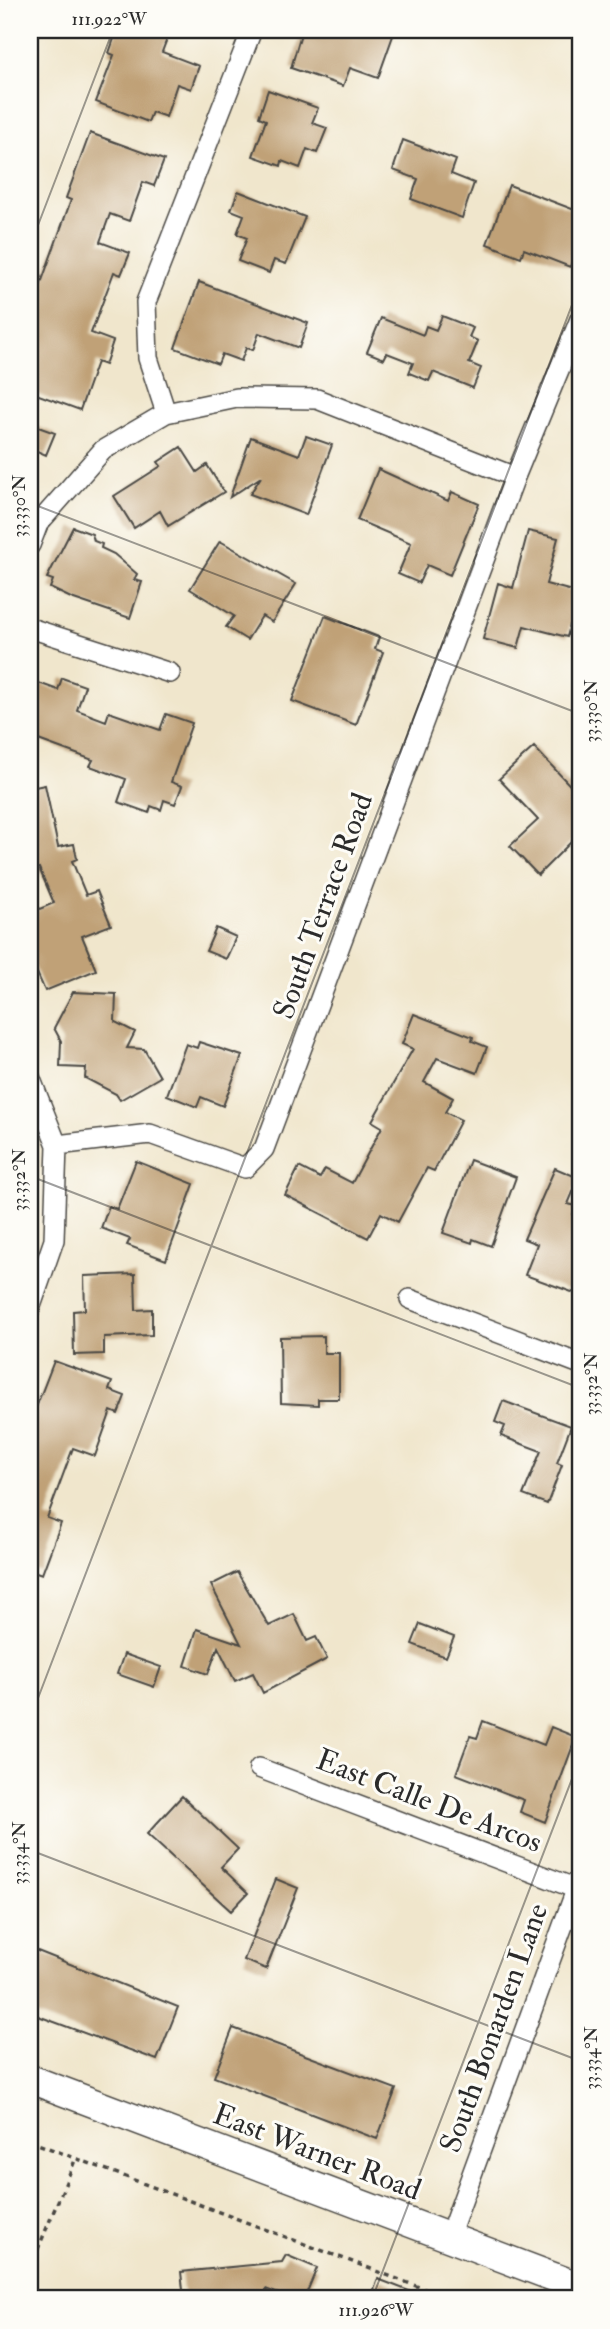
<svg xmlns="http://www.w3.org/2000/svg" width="610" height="2329" viewBox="0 0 610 2329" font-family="'IM FELL Double Pica',serif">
  <rect width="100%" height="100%" fill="#fdfcf7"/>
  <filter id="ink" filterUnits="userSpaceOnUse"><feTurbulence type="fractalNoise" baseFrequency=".0143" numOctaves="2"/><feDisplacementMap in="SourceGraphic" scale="14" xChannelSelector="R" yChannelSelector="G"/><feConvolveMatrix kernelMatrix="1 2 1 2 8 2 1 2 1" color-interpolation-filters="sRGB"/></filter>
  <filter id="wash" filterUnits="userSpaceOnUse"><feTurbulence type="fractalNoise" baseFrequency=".00686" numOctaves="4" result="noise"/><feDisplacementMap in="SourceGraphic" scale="28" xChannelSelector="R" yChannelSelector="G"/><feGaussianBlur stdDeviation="1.57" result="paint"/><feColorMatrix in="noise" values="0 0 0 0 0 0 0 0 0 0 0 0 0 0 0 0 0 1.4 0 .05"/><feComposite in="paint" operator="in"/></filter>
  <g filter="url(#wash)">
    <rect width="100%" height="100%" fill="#f0e6cc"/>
    <g id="blocks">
      <path fill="#c0a177" d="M117 30H152L168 36 162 52 199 66 191 89 177 84 166 117 152 112 148 122 96 102 114 55 109 53Z
        M302 30H395L378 78 350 68 343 86 291 68Z
        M268 90 318 108 312 123 327 128 317 153 307 149 300 168 282 161 281 166 253 156 266 120 259 117Z
        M90 133 164 160 154 186 143 182 129 221 110 214 100 242 130 253 121 275 114 272 91 333 113 341 105 365 97 362 80 410 33 393 35 388 30 386V314L71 200 66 198Z
        M403 140 456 160 451 174 474 183 462 218 411 199 418 179 393 170Z
        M509 185 580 212V240L570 267 524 249 521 257 487 244Z
        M238 191 305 217 286 264 274 260 269 273 238 261 247 238 237 234 244 215 231 210Z
        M199 282 308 323 299 348 259 333 253 350 246 348 241 361 222 354 218 364 175 348Z
        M442 316 473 328 469 337 478 341 469 363 481 368 473 388 433 372 429 381 409 373 413 363 387 353 384 359 367 352 381 318 423 335 426 326 436 330Z
        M30 424 55 433 46 455 30 448Z
        M306 436 332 445 306 515 250 494 261 477 230 497 251 437 299 455Z
        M181 447 197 472 207 465 224 492 168 526 160 511 134 528 114 496 161 466 158 462Z
        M378 469 448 501 452 492 479 504 450 575 427 565 419 583 398 574 411 543 357 520Z
        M73 527 92 534 94 541 102 544 101 548 114 554 137 574 134 580 142 582 130 618 71 598 50 588 53 580 47 578Z
        M528 531 558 538 546 584 580 593V628L570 625 567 637 524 626 518 648 483 639 498 583 513 588Z
        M220 541 296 584 272 622 262 616 247 640 226 627 234 616 190 589Z
        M325 616 379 637 375 649 383 652 356 725 292 701Z
        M62 678 85 686 77 710 106 721 109 712 160 730 166 714 192 723 171 782 182 786 175 804 164 800 161 810 151 806 149 813 118 802 126 779 90 766 93 760 33 738 35 730 30 728V680L58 690Z
        M534 747 580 796V833L538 875 510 846 538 820 499 779Z
        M45 785 58 847 74 844 77 859 72 861 86 895 97 891 111 925 82 936 96 970 45 991 30 957V913L54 903 39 868 30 870V788Z
        M216 928 236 937 226 959 206 951Z
        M73 992 116 994 115 1022 135 1032 127 1048 144 1049 160 1077 120 1100 116 1094 85 1078 86 1068 60 1067 61 1041 54 1028Z
        M414 1014 473 1037 472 1041 487 1047 477 1073 437 1058 424 1082 453 1098 445 1112 461 1120 434 1171 427 1168 398 1222 381 1213 368 1238 285 1195 299 1167 320 1178 325 1169 352 1183 382 1127 372 1121 413 1049 402 1044Z
        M199 1042 242 1056 223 1106 201 1097 197 1107 167 1095 186 1044 197 1048Z
        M470 1160 516 1177 491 1246 473 1239 472 1243 443 1233Z
        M136 1161 194 1184 166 1260 127 1245 130 1239 101 1228 109 1206 117 1209Z
        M555 1168 579 1178 568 1204 576 1206 573 1215 580 1218V1295L525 1275 537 1244 524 1239Z
        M135 1274 136 1310 152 1309V1335L104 1337V1354L74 1355 73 1311 85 1310 84 1276Z
        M324 1336V1353H339V1399H318V1405L281 1403 280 1337Z
        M54 1361 112 1382 109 1390 125 1396 118 1414 111 1411 95 1456 73 1448 47 1518 61 1523 42 1574 30 1570V1423Z
        M503 1401 571 1426 557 1463 562 1465 547 1504 523 1495 541 1451 501 1436 505 1426 495 1422Z
        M237 1572 269 1626 294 1614 307 1641 316 1637 327 1659 263 1693 253 1673 235 1681 218 1647 208 1674 185 1666 197 1629 241 1644 211 1585Z
        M420 1624 454 1637 446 1657 412 1644Z
        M124 1654 161 1667 154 1687 117 1674Z
        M483 1721 544 1745 551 1727 576 1737 545 1822 520 1812 524 1800 456 1774 470 1736 477 1738Z
        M182 1796 238 1849 221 1867 248 1893 231 1911 147 1834Z
        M276 1879 298 1888 266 1969 244 1960Z
        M30 1948 178 2007 157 2060 30 2013Z
        M233 2028 396 2089 377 2139 214 2077Z
        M286 2255 317 2268 304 2299H291L266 2289 267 2299H184L181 2272 282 2262Z
        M378 2279 427 2298V2299H383L372 2295Z"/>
    </g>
  </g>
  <g filter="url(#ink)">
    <use href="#blocks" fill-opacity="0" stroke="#494743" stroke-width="2"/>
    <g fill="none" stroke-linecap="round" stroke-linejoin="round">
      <g stroke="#494743" stroke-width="22">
        <path id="minor" d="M166 413 148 358 146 302 252 30
          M30 545 38 524 103 450 166 413 237 398 317 399 515 477
          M30 628 170 673
          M30 1077 57 1145 54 1240 30 1309
          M57 1145 150 1134 245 1168 264 1149 515 477 580 319
          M410 1299 580 1364
          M259 1768 577 1889
          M449 2237 580 1879"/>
      </g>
      <g stroke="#494743" stroke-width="31">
        <path id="secondary" d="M30 2079 580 2287"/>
      </g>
      <path stroke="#494743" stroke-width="3.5" stroke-dasharray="5 5" stroke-linecap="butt" d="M30 2141 451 2299
        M30 2268 76 2158"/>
      <use href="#minor" stroke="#fff" stroke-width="19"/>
      <use href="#secondary" stroke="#fff" stroke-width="28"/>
    </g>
  </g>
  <path fill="none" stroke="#2b2b2b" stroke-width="2" stroke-opacity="0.45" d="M553 30 580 40M30 246 113 30M30 503 580 714M30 1176 580 1388M30 1719 580 284M30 1850 580 2061M372 2299 580 1758"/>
  <g text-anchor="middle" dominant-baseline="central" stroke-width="6" stroke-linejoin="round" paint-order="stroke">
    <g font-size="30" fill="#2b2b2b" stroke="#fdfcf7">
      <text transform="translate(323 906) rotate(-70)">South Terrace Road</text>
      <text transform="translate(429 1801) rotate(21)">East Calle De Arcos</text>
      <text transform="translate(494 2028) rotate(-70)">South Bonarden Lane</text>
      <text transform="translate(317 2152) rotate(21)">East Warner Road</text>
    </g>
  </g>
  <rect width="610" height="2329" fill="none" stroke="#fdfcf7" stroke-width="77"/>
  <rect x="38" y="38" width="534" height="2252" fill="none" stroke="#2b2b2b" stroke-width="2.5"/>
  <g font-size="18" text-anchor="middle" fill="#2b2b2b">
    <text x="109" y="25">111.922°W</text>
    <text transform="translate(19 506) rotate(-90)" y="6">33.330°N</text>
    <text transform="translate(591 711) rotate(-90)" y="6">33.330°N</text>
    <text transform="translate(19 1180) rotate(-90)" y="6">33.332°N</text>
    <text transform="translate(591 1384) rotate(-90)" y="6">33.332°N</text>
    <text transform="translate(19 1853) rotate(-90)" y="6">33.334°N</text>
    <text transform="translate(591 2058) rotate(-90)" y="6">33.334°N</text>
    <text x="376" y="2316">111.926°W</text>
  </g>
</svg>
